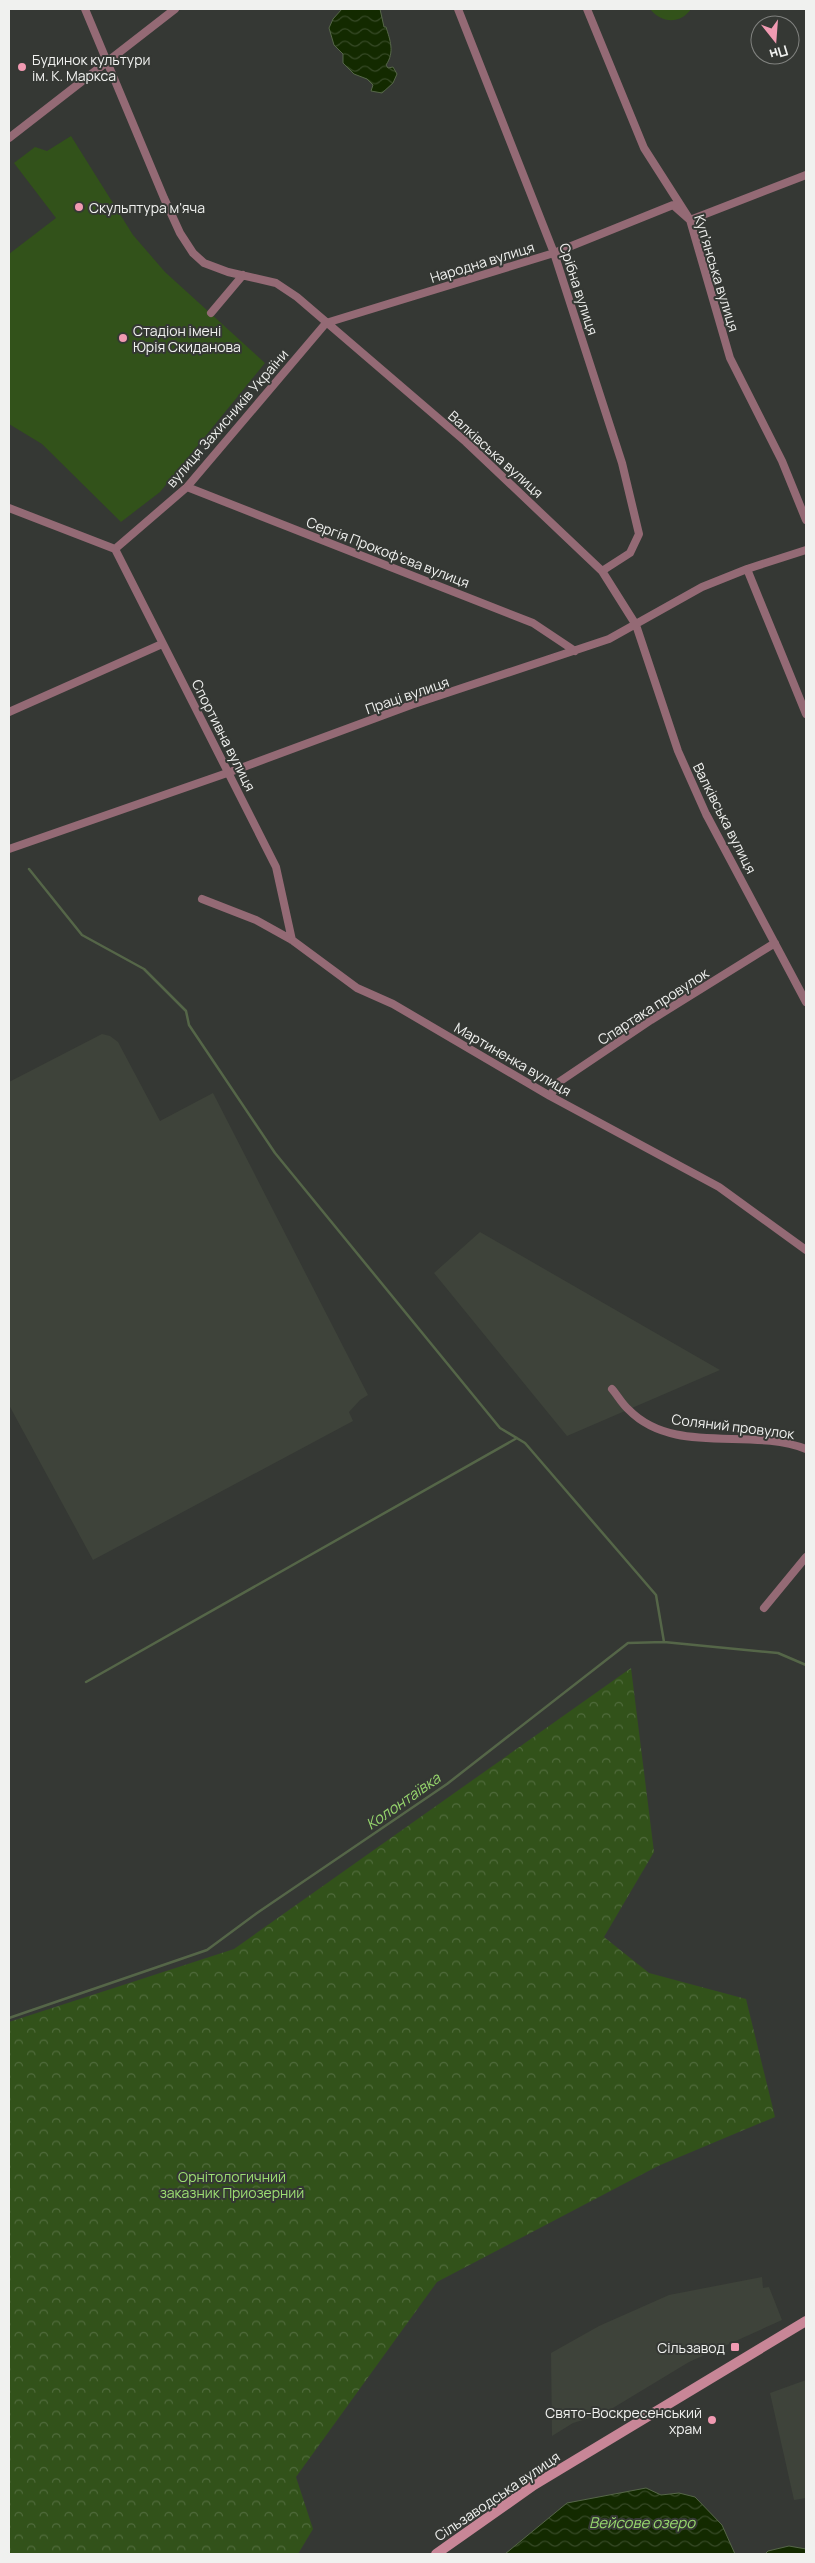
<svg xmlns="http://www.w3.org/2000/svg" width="815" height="2563" viewBox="0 0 815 2563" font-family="Manrope,sans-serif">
  <defs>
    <pattern id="park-crowns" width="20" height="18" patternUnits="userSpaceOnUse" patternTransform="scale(1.25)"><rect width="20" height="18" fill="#32521a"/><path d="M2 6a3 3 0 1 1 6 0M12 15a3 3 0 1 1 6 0" fill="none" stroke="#506b3c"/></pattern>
    <pattern id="water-waves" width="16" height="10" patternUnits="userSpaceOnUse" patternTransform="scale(1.25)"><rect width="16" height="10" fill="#132a00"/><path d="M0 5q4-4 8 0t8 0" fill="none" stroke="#364926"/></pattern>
  </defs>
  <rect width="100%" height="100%" fill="#353834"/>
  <path fill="#3e433a" d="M102 1034 110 1036 118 1042 160 1121 213 1093 368 1395 360 1400 349 1412 353 1421 93 1560 9 1405V1082Z
    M480 1232 720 1370 567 1436 434 1273Z
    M762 2277 763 2288 769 2287 782 2320 689 2362 603 2414 573 2423 552 2436 551 2353 599 2326 669 2295Z
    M806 2380V2498L794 2500 770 2393Z"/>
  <path fill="url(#park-crowns)" d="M631 1668 654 1852 604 1937 649 1973 746 1999 775 2117 658 2166 437 2282 296 2477 313 2529 298 2554H9V2022L234 1949Z"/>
  <path fill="#32521a" d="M650 9H691C680 25 661 23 650 9Z
    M71 136 133 235 165 272 265 363 160 492 121 522 42 444 9 424V254L56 218 14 163 35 147 47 151Z"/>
  <path fill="url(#water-waves)" stroke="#556648" d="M342 9H380L384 27H386C390 40 395 52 386 65L388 68 393 67 397 74 393 83 382 93 371 91 373 85 367 79 354 74 343 63V54L334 45 329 28 333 19Z
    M646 2488 661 2495 679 2493 695 2497 722 2525 735 2554H505L567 2503Z
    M789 2546 806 2549V2554H765L768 2551Z"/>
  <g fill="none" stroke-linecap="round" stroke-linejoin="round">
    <path stroke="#556648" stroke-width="2.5" d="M29 869 82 935 144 969 186 1011 189 1025 275 1153 500 1428 525 1443 656 1595 664 1642
      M86 1682 517 1438
      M9 2018 207 1950 257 1913 447 1784 628 1643 664 1642 778 1653 806 1665"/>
    <path stroke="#946a75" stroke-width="8" d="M85 9 164 198 180 233 193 253 204 263 228 272 276 283 297 297 466 442 602 571 636 625 678 751 706 814 806 1002
      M458 9 554 253 622 463 639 534 630 553 602 571
      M587 9 644 148 690 220 730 358 782 461 806 520
      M9 138 175 9
      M211 313 243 275
      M187 487 533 623 575 651
      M9 508 115 549 187 487 326 323 554 253 673 205 690 220 806 175
      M115 549 276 867 292 940
      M747 569 806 714
      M9 712 162 644
      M9 849 230 772 411 705 609 639 702 587 747 569 806 550
      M202 899 256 920 292 940 357 988 393 1004 550 1096 719 1187 806 1250
      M550 1096 559 1082 651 1020 775 943
      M612 1389C618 1396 622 1404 629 1410 674 1456 751 1427 806 1449
      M764 1608 806 1557"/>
    <path stroke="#c88697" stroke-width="10" d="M436 2554 534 2485 806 2321"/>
  </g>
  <g fill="#f19ab2" stroke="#353834" stroke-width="2">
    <circle cx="22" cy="67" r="5"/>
    <circle cx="79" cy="207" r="5"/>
    <circle cx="123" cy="338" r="5"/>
    <rect x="730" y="2342" width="10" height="10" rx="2.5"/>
    <circle cx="712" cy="2420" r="5"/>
  </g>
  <g text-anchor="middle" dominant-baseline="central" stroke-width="4" stroke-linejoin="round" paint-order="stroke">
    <g font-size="14" fill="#f0f1ef" stroke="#353834" text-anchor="start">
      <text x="32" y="59">Будинок культури<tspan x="32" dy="16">ім. К. Маркса</tspan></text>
      <text x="89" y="207">Скульптура м'яча</text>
      <text x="133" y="330">Стадiон імені<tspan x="133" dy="16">Юрія Скиданова</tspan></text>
      <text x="725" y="2347" text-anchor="end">Сільзавод</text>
      <text x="702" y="2412" text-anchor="end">Свято-Воскресенський<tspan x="702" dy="16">храм</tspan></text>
    </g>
    <g font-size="14" fill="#f0f1ef" stroke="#353834">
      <text transform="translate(482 262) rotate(-17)">Народна вулиця</text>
      <text transform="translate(717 273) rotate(73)">Куп’янська вулиця</text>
      <text transform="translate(579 289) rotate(72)">Срібна вулиця</text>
      <text transform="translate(227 418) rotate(-49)">вулиця Захисників України</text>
      <text transform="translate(496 454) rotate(42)">Валківська вулиця</text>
      <text transform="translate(388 552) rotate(21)">Сергія Прокоф’єва вулиця</text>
      <text transform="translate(407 695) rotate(-19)">Праці вулиця</text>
      <text transform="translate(224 735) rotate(63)">Спортивна вулиця</text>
      <text transform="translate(725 818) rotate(63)">Валківська вулиця</text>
      <text transform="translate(653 1006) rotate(-33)">Спартака провулок</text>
      <text transform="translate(513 1059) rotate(30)">Мартиненка вулиця</text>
      <text transform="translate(733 1426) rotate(7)">Соляний провулок</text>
      <text transform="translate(497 2496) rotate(-34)">Сільзаводська вулиця</text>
    </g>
    <g font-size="14" fill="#9dde73" stroke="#353834">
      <text x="232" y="2176">Орнiтологичний<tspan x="232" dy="16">заказник Приозерний</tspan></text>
    </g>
    <g font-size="15" font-style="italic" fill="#97d76d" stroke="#353834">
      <text transform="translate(403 1801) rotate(-35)">Колонтаївка</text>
      <text x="642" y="2522">Вейсове озеро</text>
    </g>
  </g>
  <rect width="815" height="2563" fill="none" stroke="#f0f1ef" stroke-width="20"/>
  <g transform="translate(775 40) rotate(163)"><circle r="24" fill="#353834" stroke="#80827f"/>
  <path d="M0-4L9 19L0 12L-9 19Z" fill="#f19ab2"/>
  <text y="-8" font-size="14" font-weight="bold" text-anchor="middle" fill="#f0f1ef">Пн</text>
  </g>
</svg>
